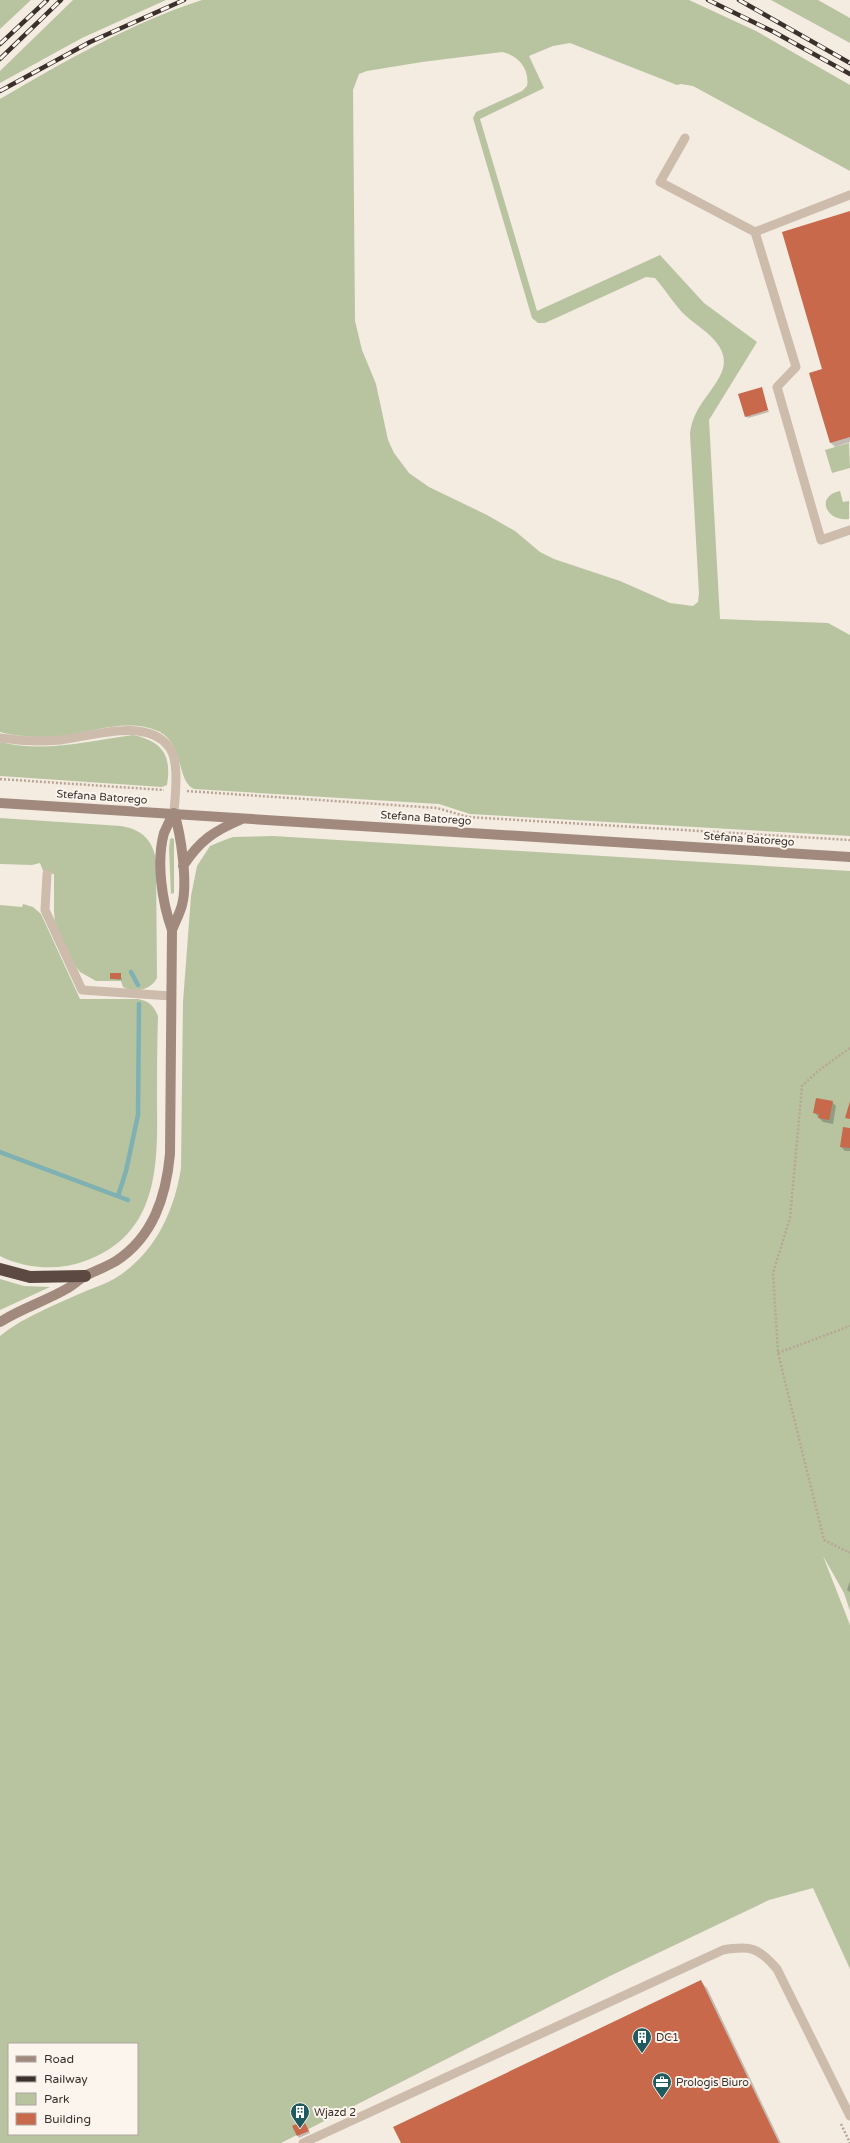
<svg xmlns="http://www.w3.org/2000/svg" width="850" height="2143" viewBox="0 0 850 2143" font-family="'Varela Round',sans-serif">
  <rect width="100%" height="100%" fill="#f4ebe1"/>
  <path fill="#b8c4a0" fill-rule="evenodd" d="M0 0H31L0 29Z
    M73 0H166L82 38 0 83V71Z
    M202 0H689L756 31 850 85V171L693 86 681 84 677 85 570 43 553 46 529 56 544 88 480 119 537 311 660 255 704 303 757 342 709 420 720 619 828 623 850 635V836L470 814 439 804 194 789C176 781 185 744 158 731 128 718 93 732 61 736 43 738 18 737 0 732V99C65 61 131 23 202 0ZM502 52C518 55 530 69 527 86L522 91 476 112 473 118 532 318 538 323H545L646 277 655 278C666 290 674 305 686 316 703 331 735 347 720 376 708 398 693 408 690 434L699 594 698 602 693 606 670 603 620 581 554 559 540 552 515 531 487 515 429 487 409 473 394 453 388 440 376 384 362 350 355 321 353 90 359 74 367 71 422 62Z
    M771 0H818L850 18V43Z
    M849 443 850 468 832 473 825 450Z
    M840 491 843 502 849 501V519C826 522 815 496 840 491Z
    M133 735C162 741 172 755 167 785L162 787 0 776V742C44 753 89 741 133 735Z
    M0 818 121 826C141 829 153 840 156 860L157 978C150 991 135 993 123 987L121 981H96L80 972 75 965 55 923 54 911V874L44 873 40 863 32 865 0 864Z
    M273 836 850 871V1611L844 1593 823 1556 850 1625V1969L813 1888 769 1900 612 1975 281 2143H0V1336C25 1316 57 1304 86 1291 95 1287 105 1284 114 1279 154 1255 174 1213 181 1168L183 1002 191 896 197 866 210 846 222 841 233 837ZM9 2044H137V2134H9Z
    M172 838 174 839V893L171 894 169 849 170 839Z
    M23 904 33 907 41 914 80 999H138C149 1001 154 1006 158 1016 157 1045 157 1074 157 1104 158 1169 157 1235 85 1261 59 1271 25 1269 0 1256V905L22 907Z
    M0 1279 24 1286 50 1287 0 1310Z"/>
  <path fill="#0003" d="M850 212V442L835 447 831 443 810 373 824 369Z
    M761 388 769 412 748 418 746 416Z
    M120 974 122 980 111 979Z
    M832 1102 836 1106 833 1124 823 1122 814 1112Z
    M850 1129V1151H845L841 1147Z
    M850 1581V1592L847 1590Z
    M701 1982 707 1988 781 2143H402Z
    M304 2122 310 2133 299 2138 293 2126Z"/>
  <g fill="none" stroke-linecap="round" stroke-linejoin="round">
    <path stroke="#7fb0b2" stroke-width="4.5" d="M131 972 138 985
      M0 1152 128 1200
      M118 1196 126 1171 138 1115 139 1004"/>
  </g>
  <path fill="#c8694b" d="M850 211V437L830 443 809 373 822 369 782 232Z
    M762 387 768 410 745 417 738 394Z
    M110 973H121V979H110Z
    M816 1098 833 1101 829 1120 818 1118 819 1114 813 1113Z
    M850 1101V1119L845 1118Z
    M843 1127 850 1128V1148L840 1147Z
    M701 1980 779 2143H401L393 2127Z
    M304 2121 309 2131 297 2136 292 2126Z"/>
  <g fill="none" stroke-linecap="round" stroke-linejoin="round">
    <path stroke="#b9a596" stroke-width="2.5" stroke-dasharray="2 2" stroke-linecap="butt" d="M0 779 164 790
      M187 791 437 808 468 817 850 840
      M850 1048 818 1071 802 1086 790 1218 773 1273 778 1353 824 1540 850 1553
      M778 1353 850 1326
      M841 2124 850 2143"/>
    <path stroke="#cdbbac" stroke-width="9" d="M685 138 660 182 755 232 796 367 777 387 821 540 850 530
      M755 232 850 195
      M0 738C20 741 40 742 61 740 92 736 147 717 169 747 180 761 175 796 174 813
      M47 874 45 910 82 990 171 996
      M303 2143 723 1950C751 1945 759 1948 777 1969L850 2116"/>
    <path stroke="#a18a7d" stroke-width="10" d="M0 803 850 857
      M183 866C200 840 214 831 242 819
      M172 930C175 922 180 913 182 905 188 883 181 834 174 813
      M0 1322C22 1308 46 1301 68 1288 74 1285 79 1279 85 1276 95 1271 106 1267 116 1261 153 1237 166 1197 170 1154L172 930C162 902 156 862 164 833 167 826 170 820 174 813"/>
    <path stroke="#5c4a42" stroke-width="12" d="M0 1269 30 1277 85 1276"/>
    <g stroke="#3b302b" stroke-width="4.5">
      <path id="rail" d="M708 0 774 32 850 74
        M739 0 850 63
        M0 44 47 0
        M0 59 61 0
        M0 91 90 42 184 0"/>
    </g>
    <use href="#rail" stroke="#fbf5ee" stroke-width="3" stroke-dasharray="9" stroke-linecap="butt"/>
  </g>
  <defs>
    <g id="building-pin" transform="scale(1)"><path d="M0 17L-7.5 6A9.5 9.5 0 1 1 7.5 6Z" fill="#1f5a5e" stroke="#fbf5ee"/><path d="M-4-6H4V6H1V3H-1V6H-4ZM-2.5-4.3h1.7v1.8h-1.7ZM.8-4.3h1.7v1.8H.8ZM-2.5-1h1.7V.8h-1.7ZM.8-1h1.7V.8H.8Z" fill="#fff"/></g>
    <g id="office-pin" transform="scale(1)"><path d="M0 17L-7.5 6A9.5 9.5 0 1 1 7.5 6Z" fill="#1f5a5e" stroke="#fbf5ee"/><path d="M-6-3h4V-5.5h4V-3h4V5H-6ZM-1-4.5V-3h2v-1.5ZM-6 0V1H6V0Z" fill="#fff"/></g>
  </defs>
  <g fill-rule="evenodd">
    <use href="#building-pin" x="642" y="2037"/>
    <use href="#office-pin" x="662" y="2082"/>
    <use href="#building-pin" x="300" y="2112"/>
  </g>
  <g text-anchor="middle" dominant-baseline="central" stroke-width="4" stroke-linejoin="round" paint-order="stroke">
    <g font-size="11" fill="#3b302b" stroke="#fbf5ee">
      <text transform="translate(102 797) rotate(4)">Stefana Batorego</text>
      <text transform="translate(426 818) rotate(4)">Stefana Batorego</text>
      <text transform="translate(749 839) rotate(4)">Stefana Batorego</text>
    </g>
    <g font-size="11" fill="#3b302b" stroke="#fbf5ee" text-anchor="start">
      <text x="656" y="2037">DC1</text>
      <text x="676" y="2082">Prologis Biuro</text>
      <text x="314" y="2112">Wjazd 2</text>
    </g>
  </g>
  <rect x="8" y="2043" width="130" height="92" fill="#fbf5ee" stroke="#aea6a0"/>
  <rect x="16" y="2056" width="20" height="6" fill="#a18a7d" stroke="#aea6a0"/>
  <text x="44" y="2063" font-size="12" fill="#3b302b">Road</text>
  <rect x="16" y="2076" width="20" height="6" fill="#3b302b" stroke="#aea6a0"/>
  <text x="44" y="2083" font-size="12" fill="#3b302b">Railway</text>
  <rect x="16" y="2093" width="20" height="12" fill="#b8c4a0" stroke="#aea6a0"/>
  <text x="44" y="2103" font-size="12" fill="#3b302b">Park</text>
  <rect x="16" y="2113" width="20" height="12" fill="#c8694b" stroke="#aea6a0"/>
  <text x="44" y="2123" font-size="12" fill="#3b302b">Building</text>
</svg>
